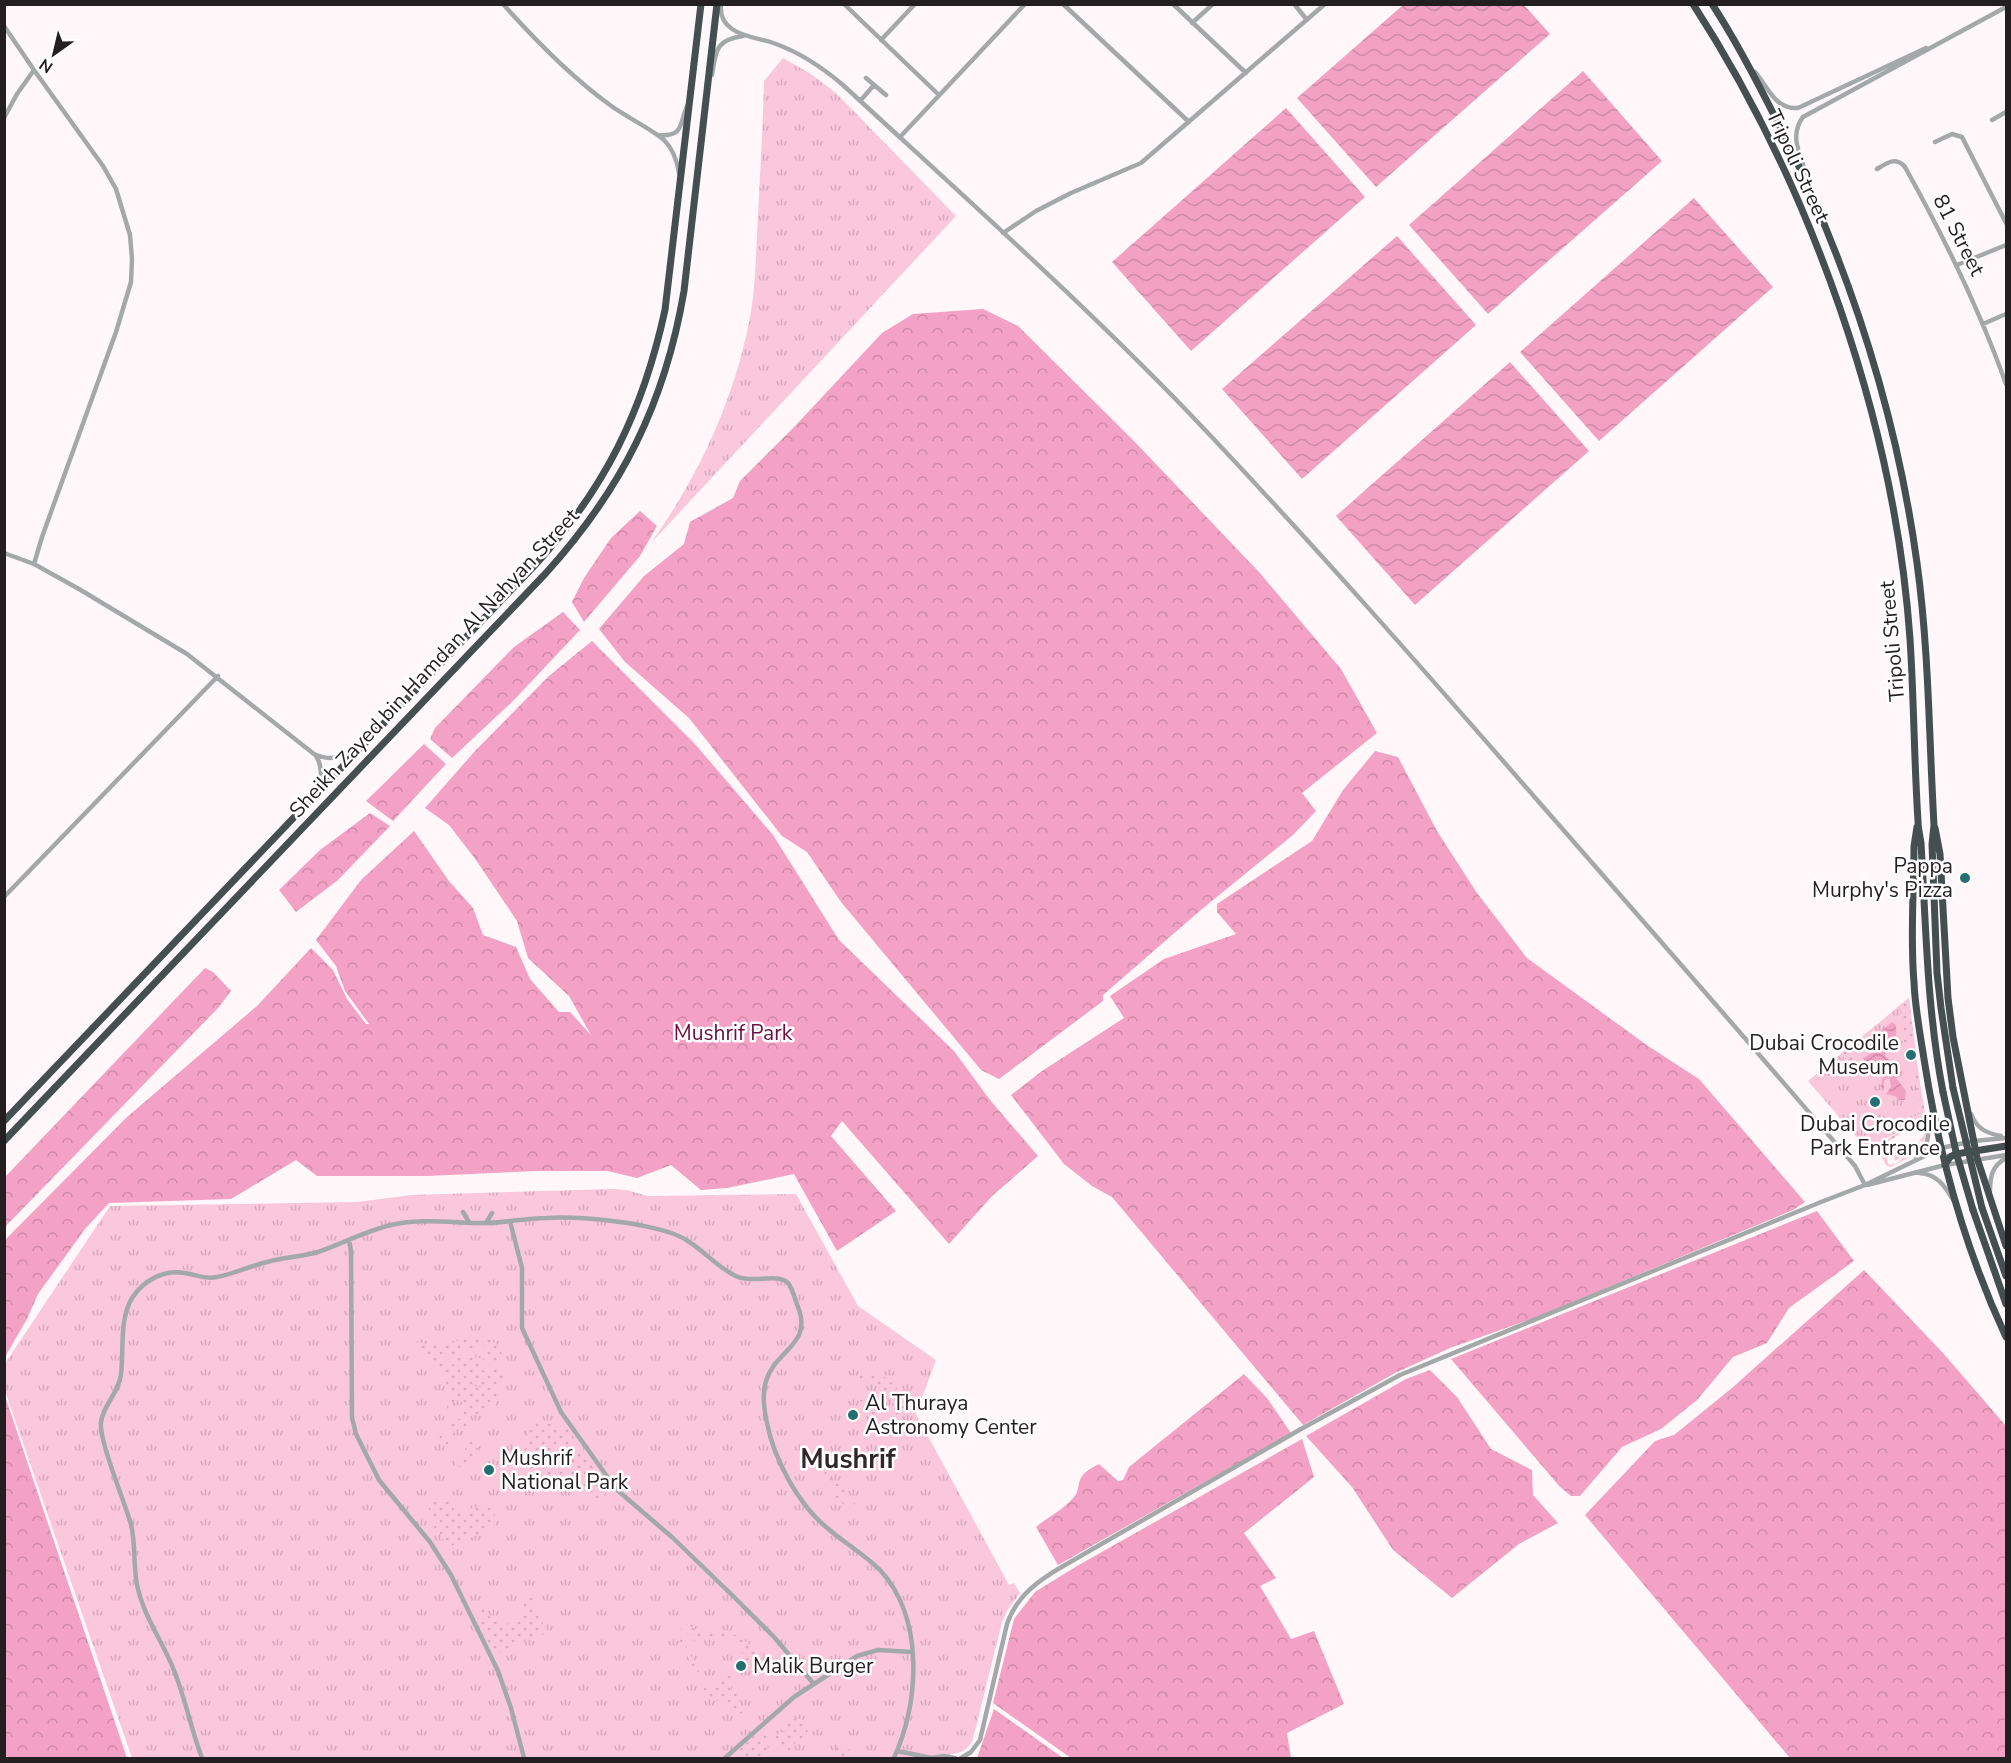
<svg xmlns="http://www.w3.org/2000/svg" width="2011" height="1763" viewBox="0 0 2011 1763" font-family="'Nunito Sans',sans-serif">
  <defs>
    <pattern id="forest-crowns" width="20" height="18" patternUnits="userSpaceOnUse" patternTransform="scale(1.5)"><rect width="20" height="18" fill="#f3a1c4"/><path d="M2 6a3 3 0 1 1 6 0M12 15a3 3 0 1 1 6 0" fill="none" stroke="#d08aa8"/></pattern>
    <pattern id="park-tufts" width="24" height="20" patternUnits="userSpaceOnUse" patternTransform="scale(1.5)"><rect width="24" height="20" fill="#fac7db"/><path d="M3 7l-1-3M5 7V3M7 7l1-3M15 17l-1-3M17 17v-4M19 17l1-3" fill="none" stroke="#d6aabc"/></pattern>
    <pattern id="garden-dots" width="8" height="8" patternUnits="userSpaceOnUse" patternTransform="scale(1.5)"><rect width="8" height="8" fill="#fac7db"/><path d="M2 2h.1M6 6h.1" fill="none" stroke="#d6aabc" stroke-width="1.8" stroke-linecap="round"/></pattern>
    <pattern id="water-waves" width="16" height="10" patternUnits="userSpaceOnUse" patternTransform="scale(1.5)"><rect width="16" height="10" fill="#f2a1c3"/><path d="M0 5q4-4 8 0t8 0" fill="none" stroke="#cf8aa7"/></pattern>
  </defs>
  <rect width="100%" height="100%" fill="#fff7fa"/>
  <path fill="url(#forest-crowns)" d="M983 309 1018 326 1132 439 1259 572 1341 669 1377 733 1302 793 1316 811 1293 835 1202 909 1103 995V1001L999 1079 981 1070 841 902 807 852 782 836 689 718 625 662 599 629 644 576 684 544 690 522 733 498 740 481 796 425 882 333 913 314Z
    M640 511 657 526 640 556 584 622 572 602 584 578 611 538Z
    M563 612 580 630 513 701 452 758 430 739 435 728 514 647Z
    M592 641 695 744 773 835 839 940 954 1051 990 1100 1038 1156 992 1196 949 1244 842 1121 831 1136 896 1211 837 1251 794 1174 727 1188 701 1190 671 1165 637 1178 608 1171H538L427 1176H317L296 1160 231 1199 109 1203 85 1229 38 1294 27 1319 5 1357V1240L127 1117 257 1006 311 948 333 970 347 999 366 1024H369L345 991 336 966 316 940 361 880 414 831 449 881 473 908 483 935 516 947 530 979 559 1012H570L591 1035 569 996 528 958 517 921 476 860 449 825 425 808 475 751 549 676Z
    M424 744 446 764 393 821 366 801Z
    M1375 751 1398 757 1437 831 1477 893 1527 958 1648 1046 1699 1079 1805 1202 1793 1210 1539 1316 1450 1348 1395 1373 1303 1425 1112 1197 1092 1186 1064 1164 1011 1095 1042 1071 1124 1018 1110 996 1164 959 1236 934 1217 912V904L1312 841 1343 790Z
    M370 813 390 826 338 880 296 912 279 890 320 850Z
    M205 968 213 972 231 991 219 1007 5 1227V1177Z
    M1817 1211 1854 1261 1789 1308 1767 1343 1733 1357 1697 1400 1661 1429 1622 1447 1580 1496H1571L1560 1487 1451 1359Z
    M1864 1270 1943 1353 2006 1426V1758H1790L1585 1515 1655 1441 1674 1435 1732 1388Z
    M1430 1370 1457 1397 1491 1449 1532 1470 1533 1495 1558 1523 1519 1544 1452 1598 1393 1550 1352 1487 1306 1436 1406 1379Z
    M1244 1374 1267 1398 1291 1433 1058 1565 1036 1527C1048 1517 1063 1510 1074 1497 1078 1493 1078 1488 1079 1483 1082 1472 1090 1469 1099 1464L1118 1481 1123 1480 1129 1467Z
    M5 1396 127 1758H5Z
    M1302 1439 1314 1477 1244 1533 1276 1578 1260 1586 1291 1639 1314 1631 1344 1704 1287 1733 1291 1758H1071L993 1703 1014 1619 1035 1592 1077 1566Z
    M994 1709 1063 1758H977Z"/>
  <path fill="url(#park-tufts)" d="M783 58 811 74 836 93 956 216 650 544C700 475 736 396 751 312 756 280 756 249 758 217 760 172 763 126 764 81Z
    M1909 998 1922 1100C1921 1124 1884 1139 1867 1149L1808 1081Z
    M612 1189 626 1190 648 1196 796 1194 858 1306 936 1360 916 1414 1009 1585 1014 1583 1020 1593 1008 1609 1002 1622 973 1739C969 1749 961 1754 950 1754L949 1758H132L5 1391 4 1365 110 1206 358 1202 411 1195Z"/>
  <path fill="url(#garden-dots)" d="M1909 998 1914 1043 1905 1044C1901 1035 1908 1023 1899 1016L1902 1012 1896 1008Z
    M1847 1048 1854 1056 1861 1059 1858 1063 1859 1071 1854 1076 1843 1061 1844 1058 1841 1054Z
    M1913 1068H1917L1926 1118 1917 1121 1912 1129C1903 1130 1894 1139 1885 1143L1886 1146 1883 1150 1885 1152 1881 1155 1882 1142C1897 1135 1921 1118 1922 1101H1918Z
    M1923 1123 1926 1125C1929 1147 1909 1159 1890 1167L1886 1165 1882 1157 1884 1156 1887 1157 1888 1164 1891 1165 1894 1163V1165L1902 1159 1901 1154 1904 1158 1913 1153V1148L1917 1151 1923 1142 1919 1140 1924 1136 1925 1126Z
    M1918 1142 1920 1143 1918 1146 1912 1147 1908 1155 1904 1152H1898L1900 1158 1895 1161 1894 1146H1899L1907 1152 1912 1145Z
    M481 1335 497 1344 506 1362H502L498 1366 491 1365 490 1361H485L483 1357 487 1352 484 1346 477 1345 473 1350H469L467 1346 461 1345 459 1350 462 1355H466L469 1352H473L476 1358H482L483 1362 481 1365 483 1371H489L491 1368 498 1369 501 1373H506C509 1389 490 1385 478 1385 467 1367 445 1366 443 1347L469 1336Z
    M416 1342 442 1346 445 1359 468 1375 476 1387 498 1388 497 1393 500 1395C494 1411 482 1416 465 1415L463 1413 465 1409 464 1403 457 1400 451 1403 448 1411 446 1402 450 1395V1390C442 1375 433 1352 416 1348Z
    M870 1372 880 1374 876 1383 860 1381V1373Z
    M882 1375 898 1388 890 1394 877 1383Z
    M899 1390 904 1400V1411H895L891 1395Z
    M858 1396C875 1397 881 1412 872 1426 868 1420 871 1417 869 1411 867 1403 860 1401 854 1397Z
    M894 1413H904L896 1431 889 1428Z
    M465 1418 467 1426 445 1430 441 1439 446 1442 452 1431 454 1432 447 1445 439 1440 437 1435H434L451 1421Z
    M530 1420 567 1427 609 1489 599 1500 569 1485 542 1481 521 1460 527 1443Z
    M467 1440 479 1446 473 1458 467 1455 464 1445Z
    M467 1456 472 1459 466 1470 454 1464 457 1459Z
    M817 1459 830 1473 832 1482 841 1485 850 1494C835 1490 824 1483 824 1467L820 1475 816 1465Z
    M832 1493 849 1495 843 1503 847 1505 854 1502 858 1513 843 1504Z
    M451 1499 454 1511 457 1513 488 1504 493 1505 495 1508 494 1527 489 1530 449 1547 434 1527 427 1502Z
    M531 1594 547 1633 518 1643 495 1655 476 1620 484 1606C496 1638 527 1623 524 1597Z
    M687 1624C702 1636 709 1628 725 1632 739 1634 752 1646 761 1657V1668L744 1663C739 1625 720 1639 695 1642L679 1625Z
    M679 1628 684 1633 682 1638 707 1688 712 1689 716 1687 720 1677 731 1676C731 1681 732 1687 731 1692 726 1704 713 1702 706 1694L677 1635Z
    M739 1690 744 1695C739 1701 738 1706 743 1712L740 1714 727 1701Z
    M793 1718 804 1720 808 1727 807 1733 797 1744 792 1733 781 1728Z
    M764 1727 766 1731 769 1733 763 1741 769 1749 768 1753 756 1758H742L737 1752 758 1732 760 1735 763 1733 761 1729Z
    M775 1741a10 10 0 1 1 20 0a10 10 0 1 1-20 0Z
    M838 1744 843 1749 852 1750V1758H840L834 1755Z"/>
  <path fill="url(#water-waves)" d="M1403 5H1524L1550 34 1376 187 1297 98Z
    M1583 71 1662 161 1488 314 1409 225Z
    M1286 108 1365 197 1191 351 1112 262Z
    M1694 198 1773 287 1599 441 1520 352Z
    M1397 236 1476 325 1302 479 1222 389Z
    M1510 362 1589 451 1415 605 1336 516Z
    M1892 1022 1896 1025C1897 1039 1895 1037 1888 1047 1887 1050 1886 1053 1885 1056L1889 1060 1887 1062 1880 1060 1876 1062 1875 1066 1879 1072 1869 1073 1863 1058 1879 1049 1878 1034Z
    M1895 1072H1902L1901 1076 1896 1078 1906 1091 1905 1100H1899L1895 1096 1886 1094 1891 1087 1889 1077 1884 1080 1883 1090 1881 1088 1882 1079 1889 1073Z"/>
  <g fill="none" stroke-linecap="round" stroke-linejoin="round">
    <path stroke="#a3a9a9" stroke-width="4.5" d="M503 4C536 41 570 76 610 105 626 117 650 128 664 140 673 149 677 160 679 173
      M721 4C720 14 723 23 732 29 745 38 761 38 776 44 801 53 823 68 843 85 960 193 1079 299 1189 413 1309 539 1424 670 1538 801 1644 922 1750 1043 1855 1166L1865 1185
      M844 4 939 95
      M1063 4 1189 122
      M1173 4 1246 73
      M1295 5 1307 20
      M1192 23 1213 4
      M4 26 34 70 103 166 116 189 130 235 132 259 131 282 116 332 42 537 34 564
      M881 40 915 4
      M1755 72C1768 87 1775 110 1798 108L1926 48
      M712 75C716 51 715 40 743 36
      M866 78 886 95
      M860 101 874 85
      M4 118 17 94 34 70
      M1992 120 2006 112
      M658 135C684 137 679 125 687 106
      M900 137 1025 4
      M1935 142 1952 134 1962 137 2006 223
      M1877 169C1887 163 1896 156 1905 167 1944 237 1979 308 2006 384
      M1810 187C1806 164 1786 139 1803 117L2006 7
      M1003 233 1036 211 1071 193 1141 163 1325 4
      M1957 265 2006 245
      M1983 324 2006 314
      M4 553 34 564 79 589 187 654 314 754C337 765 350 751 367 737
      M315 793C321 780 324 769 316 756
      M4 897 218 676
      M1971 1114C1977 1129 1986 1133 2001 1136
      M1916 1158C1934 1141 1925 1130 1932 1111
      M1919 1173C1937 1174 1945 1186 1953 1200
      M1867 1185 1945 1165 2006 1155
      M1990 1192C1990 1176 1992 1166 2006 1158
      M463 1212 469 1222
      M510 1221 522 1268V1328L561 1412 616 1489 673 1538 733 1596 774 1637 813 1683
      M486 1223 492 1213
      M349 1240 351 1251 352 1418 356 1434 379 1480 430 1542 451 1575 498 1671 511 1708 524 1758
      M897 1751 932 1758
      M202 1758C191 1729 185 1697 173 1668 162 1641 145 1618 138 1589 132 1567 137 1543 130 1521 122 1496 112 1472 105 1447 103 1439 100 1430 101 1422 103 1405 119 1393 121 1374 124 1350 119 1320 132 1298 143 1281 164 1269 184 1273 195 1274 205 1280 217 1277 234 1274 250 1266 267 1262 284 1257 301 1257 318 1252 342 1244 365 1231 391 1225 422 1218 454 1223 485 1223 505 1223 525 1218 546 1218 581 1216 640 1222 674 1234 699 1243 714 1267 738 1277 753 1283 779 1273 788 1283 793 1289 795 1300 798 1307 813 1345 775 1350 766 1381 762 1394 764 1410 767 1423 774 1459 798 1504 826 1527 843 1542 864 1554 880 1570 925 1619 919 1702 894 1758
      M725 1758 794 1697 857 1656 878 1650 912 1652
      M931 1758 944 1756 955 1758
      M961 1758 971 1752 980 1740 1007 1624C1017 1595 1039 1580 1065 1565L1301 1429 1400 1375 1821 1202 1865 1185 1941 1148 1974 1141 2006 1138"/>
    <path stroke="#445050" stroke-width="7" d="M1693 4C1811 186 1895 423 1910 639 1914 700 1914 760 1918 821 1918 828 1920 836 1921 843 1926 927 1927 1010 1943 1092
      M1712 4C1737 42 1758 83 1778 123 1847 261 1896 410 1917 563 1929 650 1929 738 1934 825L1932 844 1937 973 1941 1008 1953 1088
      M1917 827 1914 846C1914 891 1910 937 1914 982 1915 1008 1920 1033 1924 1059 1939 1156 1964 1247 2006 1337
      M1935 828 1940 854 1948 998 1953 1037 1977 1158 2006 1246
      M4 1121 535 565C605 489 643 411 665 310L701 4
      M4 1141 546 573C622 489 665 403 684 291L717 4
      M1945 1165 1950 1157 1956 1154 2006 1146
      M1982 1208 2006 1276
      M1973 1210 2006 1304"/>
    <path stroke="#445050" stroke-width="7" d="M1953 1088 1982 1208
      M1943 1092 1956 1152 1973 1210"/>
  </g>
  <g fill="#246f71" stroke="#fff" stroke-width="2">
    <circle cx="1965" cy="878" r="6"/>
    <circle cx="1911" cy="1055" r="6"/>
    <circle cx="1875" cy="1102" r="6"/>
    <circle cx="853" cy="1415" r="6"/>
    <circle cx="489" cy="1470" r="6"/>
    <circle cx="741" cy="1666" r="6"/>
  </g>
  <g text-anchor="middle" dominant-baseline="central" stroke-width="5" stroke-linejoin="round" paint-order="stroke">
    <g font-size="21" fill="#231e20" stroke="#fff">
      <text transform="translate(1798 166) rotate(65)">Tripoli Street</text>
      <text transform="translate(1959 235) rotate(63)">81 Street</text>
      <text transform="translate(1892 641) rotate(-95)">Tripoli Street</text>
      <text transform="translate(434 663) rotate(-47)">Sheikh Zayed bin Hamdan Al Nahyan Street</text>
    </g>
    <g font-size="21" fill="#231e20" stroke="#fff" text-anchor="start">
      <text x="1953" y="866" text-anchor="end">Pappa<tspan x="1953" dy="24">Murphy's Pizza</tspan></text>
      <text x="1899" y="1043" text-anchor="end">Dubai Crocodile<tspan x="1899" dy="24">Museum</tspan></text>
      <text x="1875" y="1124" text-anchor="middle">Dubai Crocodile<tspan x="1875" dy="24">Park Entrance</tspan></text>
      <text x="865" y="1403">Al Thuraya<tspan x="865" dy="24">Astronomy Center</tspan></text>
      <text x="501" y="1458">Mushrif<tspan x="501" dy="24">National Park</tspan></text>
      <text x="753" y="1666">Malik Burger</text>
    </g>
    <g font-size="21" fill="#6b0c42" stroke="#fff">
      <text x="733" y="1033">Mushrif Park</text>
    </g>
    <g font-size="27" font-weight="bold" fill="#31272b" stroke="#fff">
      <text x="848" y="1459">Mushrif</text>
    </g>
  </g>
  <rect width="2011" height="1763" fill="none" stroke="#231e20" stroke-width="12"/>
  <g transform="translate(54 54) rotate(214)" stroke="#ffffff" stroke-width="4.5" paint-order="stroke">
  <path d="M0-4.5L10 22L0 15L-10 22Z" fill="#231e20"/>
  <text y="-9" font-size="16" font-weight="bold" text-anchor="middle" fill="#231e20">N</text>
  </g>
</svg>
